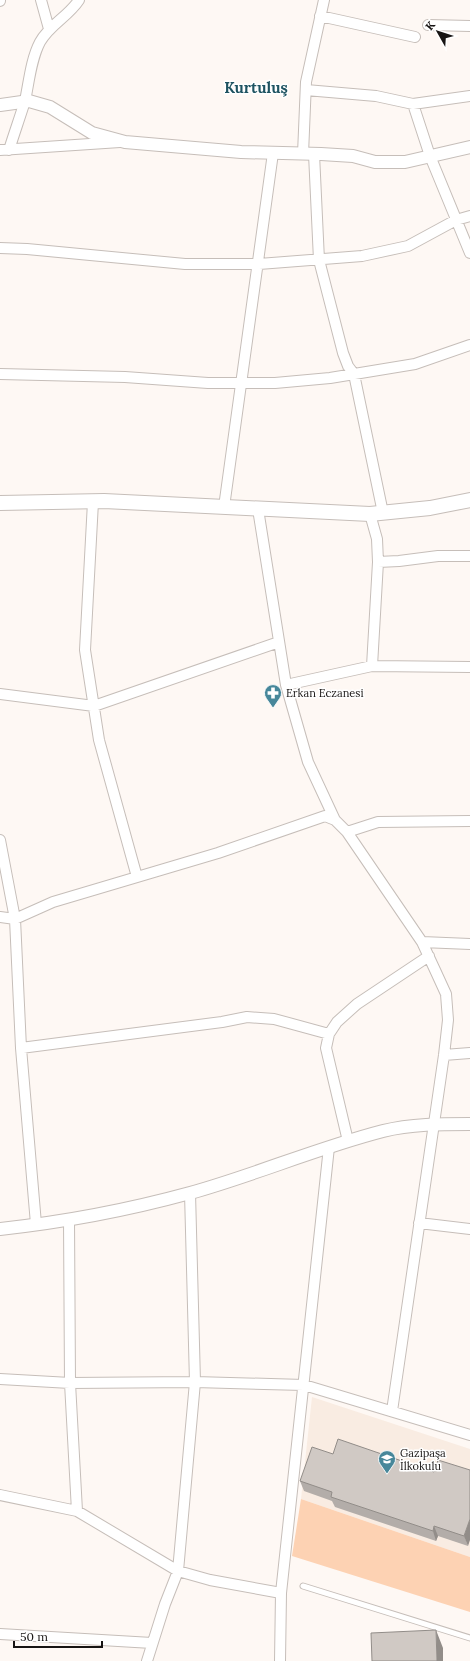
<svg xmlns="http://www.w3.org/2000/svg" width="470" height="1661" viewBox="0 0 470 1661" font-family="Lora,serif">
  <rect width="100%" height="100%" fill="#fef8f4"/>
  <path fill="#f9ece2" d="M312 1397 470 1449V1557L301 1499Z"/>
  <path fill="#fdd2b3" d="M301 1499 470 1557V1612L292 1556Z"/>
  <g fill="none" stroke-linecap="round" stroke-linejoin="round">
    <g stroke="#c6beb9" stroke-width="7">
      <path id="service" d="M303 1586 470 1638"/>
    </g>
    <g stroke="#c6beb9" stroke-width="12">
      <path id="minor" d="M41 0 49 29
        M0 1V0
        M320 16 415 37
        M428 25 470 26
        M306 90 376 96 413 104 470 96
        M413 104 430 156 470 253
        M0 150 120 142
        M9 150C14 134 20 117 25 101 29 82 31 59 40 42 50 24 68 17 79 0
        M303 154 306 82 324 0
        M314 154 319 260 343 353 348 366 354 374 383 513
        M0 248 27 249 185 264H259L362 256 408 246 456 220 470 216
        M0 374 125 377 208 383H275L330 378 415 364 470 345
        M93 502 85 650 99 740 137 877
        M224 507 273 153
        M258 509 286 685 308 762 335 820
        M370 514 377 539 378 562 372 666
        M378 562 399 561 438 556H470
        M286 685 372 666 470 667
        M0 694 94 706 279 642
        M0 840 15 919 0 917
        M422 942 470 944
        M21 1048 222 1022 247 1017 274 1019 329 1034
        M444 1055 470 1053
        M348 1141 326 1048 329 1034 337 1022 357 1004 429 956
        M69 1219 70 1383 77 1511
        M419 1223 470 1229
        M36 1224 21 1048 15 919 53 902 218 853 325 816 335 820 347 832
        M0 1379 70 1383 195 1382 304 1385 470 1435
        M392 1411 444 1055 448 1020 446 994 435 970 422 942 347 832 378 822 470 821
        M0 1495 77 1511 178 1571 210 1580 281 1593
        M0 1634 152 1643
        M147 1661 165 1604 178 1571 195 1382 190 1193
        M280 1661 281 1593 329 1147"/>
    </g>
    <g stroke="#c6beb9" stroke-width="14">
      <path id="tertiary" d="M0 105 29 101 50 107 92 133 125 142 241 152 321 154 353 156 375 162H405L470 147
        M0 1229C64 1222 128 1210 190 1193 255 1175 317 1148 383 1131 411 1124 441 1124 470 1124"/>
    </g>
    <g stroke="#c6beb9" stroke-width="16">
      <path id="secondary" d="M0 503 104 501 370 514 430 508 470 500"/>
    </g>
    <use href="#service" stroke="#fff" stroke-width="5"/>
    <use href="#minor" stroke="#fff" stroke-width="10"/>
    <use href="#tertiary" stroke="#fff" stroke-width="12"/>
    <use href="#secondary" stroke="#fff" stroke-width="14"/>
  </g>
  <path fill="#b3ada9" d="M333 1454 434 1472 438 1460 468 1546 438 1536 436 1541 335 1507 332 1501 304 1491 300 1481Z"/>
  <path fill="#928d89" d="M470 1519V1540L468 1546 464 1536Z
    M434 1526 438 1536 436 1541 433 1531Z
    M436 1630 443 1648V1661H437Z"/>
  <path fill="#d0c9c4" stroke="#928d89" d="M338 1439 434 1472 438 1460 470 1470V1519L464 1536 434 1526 433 1531 331 1497 332 1492 300 1481 312 1447 333 1454Z
    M436 1630 437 1661H372L371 1633Z"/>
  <defs>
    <g id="pharmacy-pin" transform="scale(0.9)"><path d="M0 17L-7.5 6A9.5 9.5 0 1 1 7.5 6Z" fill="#47879a" stroke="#fff"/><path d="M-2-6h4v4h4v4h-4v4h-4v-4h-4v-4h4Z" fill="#fff"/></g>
    <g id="school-pin" transform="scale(0.9)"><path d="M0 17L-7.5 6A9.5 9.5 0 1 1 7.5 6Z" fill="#47879a" stroke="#fff"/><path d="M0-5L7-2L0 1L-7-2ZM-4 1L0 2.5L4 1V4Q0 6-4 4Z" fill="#fff"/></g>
  </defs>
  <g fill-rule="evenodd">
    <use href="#pharmacy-pin" x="273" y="693"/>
    <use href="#school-pin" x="387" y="1459"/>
  </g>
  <g text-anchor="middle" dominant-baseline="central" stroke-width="3" stroke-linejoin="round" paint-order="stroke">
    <g font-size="11" fill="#171413" stroke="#fff" text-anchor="start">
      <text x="286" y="693">Erkan Eczanesi</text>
      <text x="400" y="1453">Gazipaşa<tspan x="400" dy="13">İlkokulu</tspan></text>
    </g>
    <g font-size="15" font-weight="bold" fill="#1e5361" stroke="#fff">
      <text x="256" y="87">Kurtuluş</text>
    </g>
  </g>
  <g transform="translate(438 32) rotate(309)" stroke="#ffffff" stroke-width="3" paint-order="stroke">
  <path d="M0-3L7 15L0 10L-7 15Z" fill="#171413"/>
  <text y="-6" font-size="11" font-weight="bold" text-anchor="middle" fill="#171413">K</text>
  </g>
  <path d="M14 1641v6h88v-6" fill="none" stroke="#171413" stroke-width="2"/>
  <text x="20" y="1641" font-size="12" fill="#171413" stroke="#ffffff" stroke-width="3" paint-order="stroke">50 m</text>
</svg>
